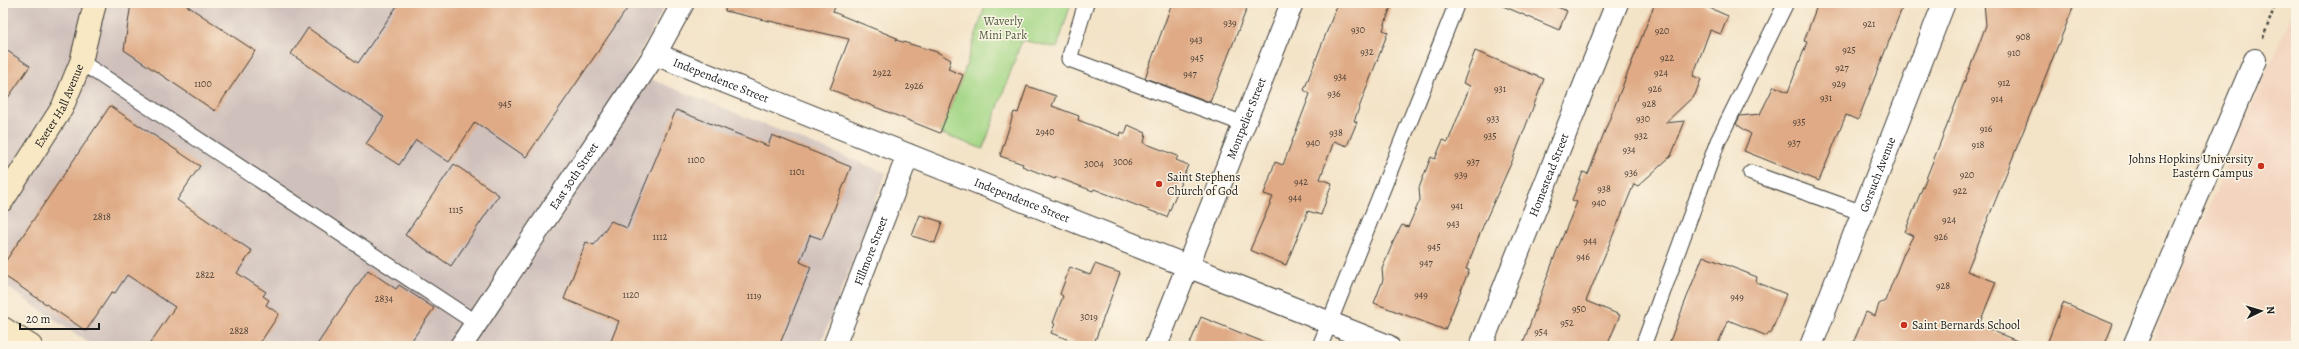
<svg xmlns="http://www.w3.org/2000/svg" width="2299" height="349" viewBox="0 0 2299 349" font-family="Alegreya,serif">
  <rect width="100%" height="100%" fill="#fcf5e5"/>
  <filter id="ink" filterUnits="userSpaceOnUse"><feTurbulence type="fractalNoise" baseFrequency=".025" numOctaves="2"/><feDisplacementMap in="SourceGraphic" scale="8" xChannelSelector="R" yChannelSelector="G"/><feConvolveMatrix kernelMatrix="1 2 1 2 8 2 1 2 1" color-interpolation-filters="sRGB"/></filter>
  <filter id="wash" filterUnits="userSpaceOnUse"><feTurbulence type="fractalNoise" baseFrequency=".012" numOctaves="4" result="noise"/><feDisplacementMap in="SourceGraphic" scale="16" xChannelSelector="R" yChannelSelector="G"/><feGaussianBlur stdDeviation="0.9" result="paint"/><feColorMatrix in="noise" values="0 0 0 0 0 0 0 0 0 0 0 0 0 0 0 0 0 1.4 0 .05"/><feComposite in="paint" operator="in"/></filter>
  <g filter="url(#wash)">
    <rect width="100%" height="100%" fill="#f3e3c7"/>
    <path fill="#f3d4bf" d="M2292 14 2296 16V346H2149Z"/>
    <path fill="#cfc0bb" d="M3 3H667L630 71 886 173 820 346H93L3 284Z"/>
    <path fill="#a4d787" stroke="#607a52" d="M986 3H1071L1057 48 1022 40 983 149 940 133 963 75Z"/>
    <g id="blocks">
      <path fill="#dfaa85" d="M131 3H183L255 51 215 111 124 50Z
        M399 3H631L526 157 475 122 449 162 416 140 399 165 366 144 384 117 291 54 308 28 358 63Z
        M726 3H836L833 12 897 38 896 40 937 52 951 60 948 69 963 75 940 133 830 89 849 39 725 11Z
        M1172 3H1249L1210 102 1145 78Z
        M1338 3H1392L1383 30 1388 32 1354 121 1357 122 1347 146 1334 141 1320 179 1332 183 1321 215 1308 211 1286 265 1250 250 1273 197 1264 194 1275 162 1283 165 1310 94 1304 90Z
        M1496 3H1548L1567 11 1559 30Z
        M1655 3H1698L1728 16 1721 34 1710 30 1693 76 1701 79 1695 95 1665 123 1685 121 1671 156 1638 186 1634 184 1586 301 1620 315 1607 346H1522L1557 250 1577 202 1572 200 1583 172 1588 174Z
        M1818 3H1904L1858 120 1846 115 1819 181 1744 151 1751 134 1736 124 1740 116 1760 114 1774 86 1788 92 1807 42 1804 41Z
        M1984 3H2075L1967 271 1996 282 1979 325 2029 346H1866L1854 341 1866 312 1875 316 1879 304 1885 301 1904 253 1913 236 1905 232 1978 47 1986 25Z
        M3 48 30 66 3 105Z
        M1475 51 1544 79 1513 159 1483 226 1466 269 1469 270 1445 330 1374 303 1383 280 1382 269 1394 240 1402 225 1408 227 1420 200 1419 188 1431 157 1435 159 1443 140 1448 142 1470 86 1463 83Z
        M1027 86 1056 96 1052 106 1079 116 1078 120 1120 136 1121 132 1125 134 1128 125 1146 133 1144 143 1178 156 1176 160 1188 165 1167 217 1094 189 1093 191 1056 177 1055 179 1022 166 1023 164 1000 156 1014 112 1018 113Z
        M110 106 200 166 177 200 252 251 237 273 266 292 263 296 269 300 266 305 279 314 258 346H148L175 307 127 275 115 293 112 292 86 331 3 275V265Z
        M676 110 768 146 772 135 851 167 822 239 810 235 800 262 811 267 779 346H609L619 321 564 299 586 242 594 245 611 221 627 228Z
        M454 164 499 195 451 266 405 235Z
        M920 215 942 222 935 243 912 236Z
        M1703 256 1757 277 1756 282 1786 294 1771 333 1769 332 1767 336 1728 320 1717 346H1668Z
        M1095 264 1120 273 1093 346H1085L1051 333 1055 324 1053 323 1063 296 1060 294 1070 267 1090 275Z
        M368 270 396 289 399 285 434 308 408 346H316Z
        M2063 303 2113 324 2104 346H2046Z
        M1201 317 1271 345 1270 346H1189Z"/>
    </g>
  </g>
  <g filter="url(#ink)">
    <use href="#blocks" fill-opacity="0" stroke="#3c3a36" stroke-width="1"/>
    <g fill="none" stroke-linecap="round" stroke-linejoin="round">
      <g stroke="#3c3a36" stroke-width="17">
        <path id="lane" d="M1086 3 1069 59 1244 124
          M81 62 476 323
          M1751 173 1863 213
          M1320 346 1457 3
          M1643 346 1718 141 1786 3"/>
      </g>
      <g stroke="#3c3a36" stroke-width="24">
        <g id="street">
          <path id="s1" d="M655 54 1388 346"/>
          <path id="s2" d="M461 346 655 54 683 3"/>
          <path id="s3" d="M834 346 908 155"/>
          <path id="s4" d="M1156 346 1292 3"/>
          <path id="s5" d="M1481 346 1617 3"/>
          <path id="s6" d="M1811 346 1944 3"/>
          <path d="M2134 346 2255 60"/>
        </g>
      </g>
      <g stroke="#3c3a36" stroke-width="24">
        <g id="secondary">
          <path id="s7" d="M3 200 62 108 81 62 95 3"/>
          <path d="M3 328 31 346"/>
        </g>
      </g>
      <path stroke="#3c3a36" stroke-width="2.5" stroke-dasharray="3 3" stroke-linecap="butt" d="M2263 38 2276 3"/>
      <use href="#lane" stroke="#fff" stroke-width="15"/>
      <use href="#street" stroke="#fff" stroke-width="22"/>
      <use href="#secondary" stroke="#f8e8c3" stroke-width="22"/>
    </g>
  </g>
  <g fill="#c8321e" stroke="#fcf5e5" stroke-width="1.5">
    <circle cx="2261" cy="166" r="4"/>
    <circle cx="1159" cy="184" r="4"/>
    <circle cx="1904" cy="325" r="4"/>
  </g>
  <g text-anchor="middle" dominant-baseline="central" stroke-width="3" stroke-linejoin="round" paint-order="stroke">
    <g font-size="10" fill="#4d4036">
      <text x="1230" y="22">939</text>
      <text x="1869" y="23">921</text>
      <text x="1358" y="29">930</text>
      <text x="1662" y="30">920</text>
      <text x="2023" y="36">908</text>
      <text x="1196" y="39">943</text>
      <text x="1849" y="49">925</text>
      <text x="1367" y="51">932</text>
      <text x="2014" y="52">910</text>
      <text x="1197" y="57">945</text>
      <text x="1667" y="57">922</text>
      <text x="1842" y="67">927</text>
      <text x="882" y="72">2922</text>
      <text x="1661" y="72">924</text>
      <text x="1190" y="73">947</text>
      <text x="1340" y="76">934</text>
      <text x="2004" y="82">912</text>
      <text x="203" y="83">1100</text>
      <text x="1839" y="83">929</text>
      <text x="914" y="85">2926</text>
      <text x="1500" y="88">931</text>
      <text x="1655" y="88">926</text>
      <text x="1334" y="93">936</text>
      <text x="1826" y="97">931</text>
      <text x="1997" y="98">914</text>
      <text x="505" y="103">945</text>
      <text x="1649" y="103">928</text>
      <text x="1493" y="118">933</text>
      <text x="1643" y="118">930</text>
      <text x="1799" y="121">935</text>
      <text x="1986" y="128">916</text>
      <text x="1045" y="131">2940</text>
      <text x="1336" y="132">938</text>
      <text x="1490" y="135">935</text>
      <text x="1641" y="135">932</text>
      <text x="1313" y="142">940</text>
      <text x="1794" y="142">937</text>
      <text x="1978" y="144">918</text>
      <text x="1629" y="149">934</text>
      <text x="696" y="159">1100</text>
      <text x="1123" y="161">3006</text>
      <text x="1473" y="161">937</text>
      <text x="1094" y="163">3004</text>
      <text x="797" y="171">1101</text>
      <text x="1631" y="172">936</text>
      <text x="1461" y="174">939</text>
      <text x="1967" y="174">920</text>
      <text x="1301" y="181">942</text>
      <text x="1604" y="188">938</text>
      <text x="1960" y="190">922</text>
      <text x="1295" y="197">944</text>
      <text x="1599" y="202">940</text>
      <text x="1457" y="205">941</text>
      <text x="456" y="209">1115</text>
      <text x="102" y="216">2818</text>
      <text x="1949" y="219">924</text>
      <text x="1453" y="223">943</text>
      <text x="660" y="236">1112</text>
      <text x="1941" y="236">926</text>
      <text x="1590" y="240">944</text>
      <text x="1434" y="246">945</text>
      <text x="1583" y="256">946</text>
      <text x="1426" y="262">947</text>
      <text x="205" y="274">2822</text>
      <text x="1943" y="285">928</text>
      <text x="631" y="294">1120</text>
      <text x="1421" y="294">949</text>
      <text x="754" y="295">1119</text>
      <text x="1737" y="296">949</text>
      <text x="384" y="298">2834</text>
      <text x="1579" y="308">950</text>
      <text x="1089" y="316">3019</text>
      <text x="1567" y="322">952</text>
      <text x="239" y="330">2828</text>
      <text x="1541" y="331">954</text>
    </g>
    <g font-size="12" fill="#4c5d41" stroke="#fcf5e5">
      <text x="1003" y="21">Waverly<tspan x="1003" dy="14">Mini Park</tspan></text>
    </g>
    <g font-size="12" fill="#1c1c1c" stroke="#fcf5e5">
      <text stroke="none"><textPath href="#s1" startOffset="71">Independence Street</textPath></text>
      <text stroke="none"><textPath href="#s7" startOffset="110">Exeter Hall Avenue</textPath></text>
      <text stroke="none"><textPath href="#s4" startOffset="245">Montpelier Street</textPath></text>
      <text stroke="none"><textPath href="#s5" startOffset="184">Homestead Street</textPath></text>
      <text stroke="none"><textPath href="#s6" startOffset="184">Gorsuch Avenue</textPath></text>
      <text stroke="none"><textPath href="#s2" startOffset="204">East 30th Street</textPath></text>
      <text stroke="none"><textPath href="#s1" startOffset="395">Independence Street</textPath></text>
      <text stroke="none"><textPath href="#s3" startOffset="102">Fillmore Street</textPath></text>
    </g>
    <g font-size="12" fill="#1c1c1c" stroke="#fcf5e5" text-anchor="start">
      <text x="2253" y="159" text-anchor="end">Johns Hopkins University<tspan x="2253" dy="14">Eastern Campus</tspan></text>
      <text x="1167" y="177">Saint Stephens<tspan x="1167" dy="14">Church of God</tspan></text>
      <text x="1912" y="325">Saint Bernards School</text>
    </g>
  </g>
  <rect width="2299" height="349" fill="none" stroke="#fcf5e5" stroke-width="16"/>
  <g transform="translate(2261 311) rotate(85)" stroke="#fcf5e5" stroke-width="3" paint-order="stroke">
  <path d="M0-3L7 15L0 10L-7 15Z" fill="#1c1c1c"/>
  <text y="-6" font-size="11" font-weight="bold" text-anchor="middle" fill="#1c1c1c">N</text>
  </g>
  <path d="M20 323v6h79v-6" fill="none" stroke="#1c1c1c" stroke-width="2"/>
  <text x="26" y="323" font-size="12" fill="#1c1c1c" stroke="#fcf5e5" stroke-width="3" paint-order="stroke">20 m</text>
</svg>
